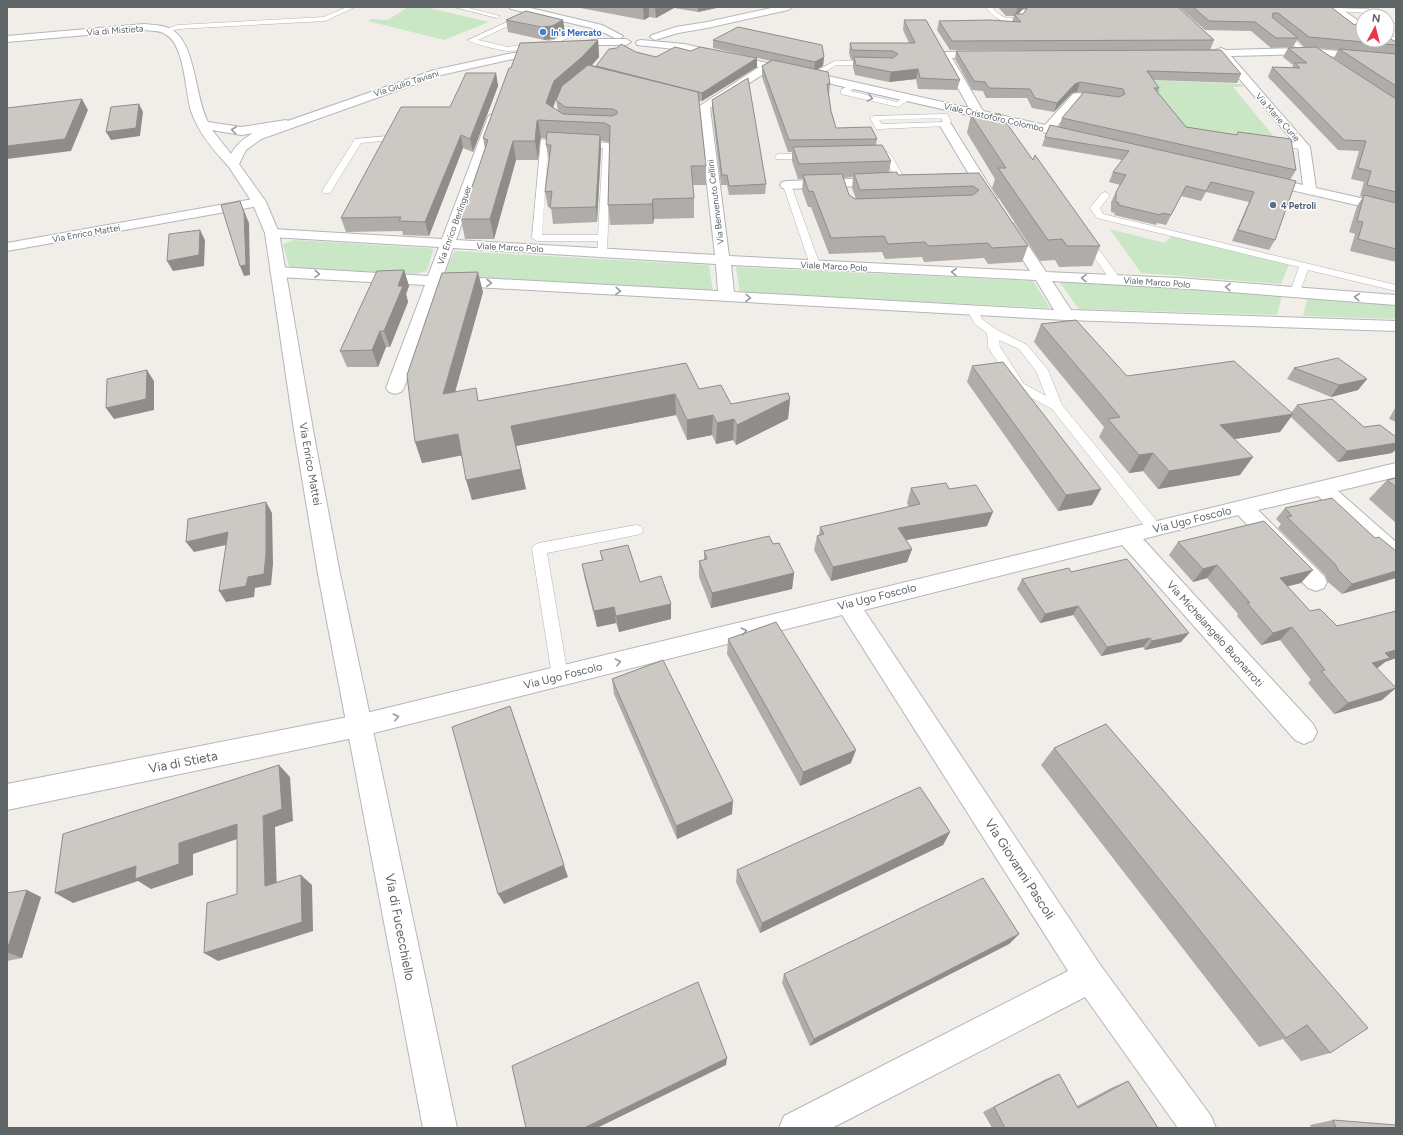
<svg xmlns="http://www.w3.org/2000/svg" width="1403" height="1135" viewBox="0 0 1403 1135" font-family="Figtree,sans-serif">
  <rect width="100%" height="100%" fill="#f1ede8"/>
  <path fill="#cae7c5" d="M408 7H425L489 22 444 40 368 21 371 19 388 20Z
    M1147 80 1241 84 1243 87H1233L1276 139 1188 132 1183 123H1173Z
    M1110 229 1165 243 1171 236 1289 265 1281 284 1141 273Z
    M294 240 428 248 433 249V251L427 271 415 274 293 268 289 266 283 244Z
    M455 251 709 265 713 292 448 277 443 274Z
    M736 267 1033 281 1050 308 740 293Z
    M1058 280 1282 295 1277 315 1079 309Z
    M1308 296 1396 303V319L1303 316Z"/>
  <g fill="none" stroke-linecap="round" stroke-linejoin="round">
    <g stroke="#b3b6b9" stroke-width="1">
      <path id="lane" d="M347 7H355L325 21 178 29 166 32 163 30 178 25 324 17Z
        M454 7H465L500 16 497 18Z
        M986 7H992C999 16 1005 19 1016 18L1021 11 1023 10 1043 8 1046 10 1043 12 1025 14 1020 21C1005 24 995 20 986 7Z
        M1337 8 1369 9 1380 16H1373L1368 13 1335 11V9Z
        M525 14 527 15V17L478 40 508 47 554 40 569 32 544 24V22L546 21 573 28 576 32C564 45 527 50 509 51 502 51 473 44 468 40Z
        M1387 20 1396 25V30L1387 25Z
        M1278 30H1282L1306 50V52H1302L1278 32Z
        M1387 37H1396V41L1385 40H1387Z
        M835 61H873L877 63 873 65H836L816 77H810L809 75Z
        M852 83H858L859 85 850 91 897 102 906 95H912L913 97 898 107 841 94V90Z
        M944 114H947L951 121 948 126H945L879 129H876L870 118 874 116ZM941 118 943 122 882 124 879 120Z
        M388 136 392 138 391 140 361 143 330 193H324L322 191 355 139Z
        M1268 139 1304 144 1308 147 1304 150 1271 143 1267 141Z
        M541 140 607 143 611 146 607 253 606 255H598L597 253 598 241H537L532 238ZM548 145 603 148 598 235H542Z
        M887 152 891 155 906 181 905 183H899L884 158H875L871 155 875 152Z
        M779 154H813L817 157 813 160 776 159 775 157 776 155Z
        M787 182 791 185 820 265 819 267 815 268 810 265 783 185Z
        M1105 192 1110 195 1100 208 1103 214 1396 285V291L1308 270 1299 294H1291L1290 292 1299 267 1097 218 1090 208 1102 193Z
        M1085 234 1088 235 1119 277 1120 279 1119 281H1111L1080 237Z
        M972 307 976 308 983 320 997 330 1027 345 1048 370 1062 405 1160 525 1162 529 1160 533 1155 534 1150 533 1052 409 1016 390 988 347 987 333 975 324 967 310ZM999 340 1019 349 1036 371 1046 396 1024 384 1000 347Z
        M636 525 641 526 643 530 641 534 547 553 568 676 566 681 560 683 554 681 552 676 532 549 534 545 539 543Z"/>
    </g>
    <g stroke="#b3b6b9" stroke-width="2">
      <path id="street" d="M509 7H526L602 25 623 36 621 38H615L596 29 511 9Z
        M1328 7H1339L1363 24V31L1360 30Z
        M144 24C154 25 166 25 174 31 196 47 195 98 208 122L241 127 286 120 290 122 292 124 290 126 286 128 241 135 212 130 239 164 237 167H229C214 151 198 132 191 111 185 91 185 44 165 34 159 30 151 31 144 30L7 42V36Z
        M641 40 684 44 767 63 770 62 775 64 969 108 940 55 945 52H985L989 53 990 55 989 57 952 58 983 111 1045 125 1073 94 1077 93 1110 98 1116 101 1110 104 1080 100 1056 127 1082 133 1084 136 1082 139 1078 140 770 70 710 108 729 256 1030 271 1002 227 1004 224 1009 223 1014 224 1046 272 1178 278 1396 295V305L1178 288 1052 281 1071 310 1396 321V331L1066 320 440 285 404 388 401 392 395 394 389 392 386 388 425 285 278 277 273 275 270 272 273 269 278 267 428 276 439 247 272 237 267 236 265 233 267 230 272 229 442 239 488 117 490 115H498L500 117 456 240 715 255 698 107 759 67 684 50 637 45 636 43 637 41ZM453 248 716 264 718 291 443 276ZM731 265 1036 280 1054 310 734 292Z
        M1221 48 1226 50 1304 48 1396 56V62L1304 54 1231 56 1310 147 1316 188 1396 206V214L1260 183 1258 180 1260 177 1265 176 1303 185 1298 147 1220 56 1196 57 1191 54 1196 51 1216 50Z
        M945 120 949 122 951 124 997 198 995 201H985L983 198 939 124 941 122Z
        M881 178 886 179 888 182 886 185 787 189 782 188 780 185 782 182 787 181Z
        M259 198 264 199 266 202 264 205 7 251V243Z
        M1396 463V477L1338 491 1396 542V563L1388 561 1318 496 1258 510 1324 576 1327 582 1324 588 1316 591 1308 588 1238 515 1143 539 1313 724 1317 732 1313 740 1304 744 1295 740 1122 545 864 610 1101 966 1211 1116 1216 1128H1178L1085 997 832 1128H779L784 1116 1068 971 842 615 358 737 7 810V784L358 715Z"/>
    </g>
    <g stroke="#b4b8bb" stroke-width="2">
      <path id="secondary" d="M776 7H793L788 10 707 28 678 33 655 40 650 37 652 35 676 27 707 22Z
        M599 39H626L631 42 626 45H599L508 60 441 75 261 139 246 150 239 164 266 202 279 233 313 430 340 574 457 1128H423L318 574 294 430 265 233 252 202 227 164C231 149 240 141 253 133L434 70 508 54Z"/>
    </g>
    <use href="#lane" fill="#fff" fill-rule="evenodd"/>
    <use href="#street" fill="#fff" fill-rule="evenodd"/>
    <use href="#secondary" fill="#fff" fill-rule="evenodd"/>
  </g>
  <path fill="#afaca9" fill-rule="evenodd" d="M575 7H721L698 12 674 8 656 18 649 17 644 20Z
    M998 7H1178L1214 40 1210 50H950L937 30 939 21 1012 22 1014 16H1006ZM1027 8 1023 14H1018L1023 9Z
    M1179 7H1331L1353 24 1395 42 1396 40V262L1350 251 1355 234 1349 232 1357 206 1363 197 1360 196 1364 182 1351 179 1359 151 1338 150 1268 77 1272 67 1292 68 1293 65 1283 57 1288 48 1312 47H1304L1297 40 1293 47 1271 48 1251 31 1205 30ZM1317 48 1338 50 1334 58 1353 71Z
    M506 20 565 32 554 39 544 40 508 32Z
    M904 20 960 80 957 90 918 89 916 79 889 82 855 75 853 67V60H851L849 53 850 43H909L903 30Z
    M598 40 599 57 592 65 596 66 636 52 656 57 691 51 757 58V67L702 101H699L706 166V185H692L694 198V218L654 219 653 224 610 225 608 205 610 143 607 142 601 141V149L597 222 553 224 551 207H548L545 192 549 160 546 145 547 139 541 138 540 140 538 160H516L494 239H465L461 219 485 149 483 138 511 68ZM558 98 556 100 558 111 553 108 556 99Z
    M713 40 824 57 823 66 816 70 830 84 829 95 831 111 836 128 877 139 876 145 891 161 889 172 898 175 979 173 1028 246 1022 262 988 264 984 258 924 262 922 257 885 259 882 252 829 254 811 207H808L802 190 803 179H798L792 161V152H788L762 77V66L771 61 713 48ZM853 177 852 188 856 199 849 195 843 178Z
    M956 51 1241 74 1237 83 1153 80 1159 88 1158 93 1186 127 1236 135 1238 132 1296 170 1290 180 1275 240 1269 250 1232 241 1249 202 1206 192 1201 201 1181 196 1166 225 1157 223 1156 225 1114 215 1115 213 1111 212V202L1116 192 1120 185 1109 182 1113 172 1122 160 1042 146 1045 137 1059 127 1062 118 1083 93 1077 92 1072 93 1054 112 1032 108 1027 98H986L983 91 972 90 955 59Z
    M496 73 498 86 473 152 463 148 429 236 403 235 402 231 346 232 341 218 450 107Z
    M712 100 766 184 765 194 729 195 727 185H721L712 109Z
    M971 115 1033 160 1100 246 1092 266 1059 267 1055 260 1040 261 992 188 995 179 967 133Z
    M404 270 409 286 406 294 408 302 390 347H386L378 367H347L340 351Z
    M483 292 455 391 479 401 699 389 731 404 790 399 788 419 736 445 733 440 716 444 712 435 687 440 676 415 516 446 526 489 472 500 461 455 422 463Z
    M1041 324 1127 376 1291 413 1297 405 1396 437V449L1392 453 1338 462 1291 417 1280 432 1235 439 1240 475 1158 489 1143 471 1129 473 1099 437 1104 427 1034 342Z
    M972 366 1101 489 1092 505 1058 511 967 382Z
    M1294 368 1367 379 1358 390 1331 397 1287 379Z
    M1396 406V422L1389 419Z
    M1396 478V523L1369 499 1387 480Z
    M911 488 949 489 987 526 906 540 912 549 907 562 831 581 814 550 817 536H819L820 527 909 507 907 503Z
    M1285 508 1375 538 1396 551 1342 594 1328 582 1325 575 1278 528 1281 524 1276 519Z
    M1178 542 1301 583 1287 586 1310 611 1337 626 1396 611V658L1385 662 1377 668 1382 700 1334 714 1308 683 1311 680 1280 640 1261 645 1237 616 1238 614 1207 578 1193 582 1169 555Z
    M773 544 794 573 792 589 711 608 699 577V561L704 560V551Z
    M600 551 640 582 671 619 619 632 616 623 597 627 585 580 582 564 602 560Z
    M1071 572 1181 642 1145 650 1143 647 1101 656 1073 615 1040 623 1017 589 1022 579Z
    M728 639 851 763 800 786 727 654Z
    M612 679 732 814 677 839 614 694Z
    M1106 724 1330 1053 1301 1061 1283 1039 1259 1047 1041 765 1054 748Z
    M950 832 943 845 760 933 736 882 737 870Z
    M7 893 41 897 22 958 7 961Z
    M1019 934 1009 944 810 1046 782 983 784 974Z
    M1059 1074 1077 1106 1113 1087 1128 1081 1158 1128H992L983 1112 1046 1079Z
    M1333 1120 1396 1128H1311L1310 1125Z"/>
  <path fill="#8f8c89" d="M645 7H649V17L644 20 643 8Z
    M655 7H674V8L656 18Z
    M698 7H721L698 12Z
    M1018 7H1038L1023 9 1015 17Z
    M563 20 565 32 554 39 544 40 542 27Z
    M598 40 599 57 584 74 556 99 548 121 546 103 554 81Z
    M824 57 823 66 814 71 815 62Z
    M757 58V67L702 101V93Z
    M918 69 916 79 889 82 891 72Z
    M496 73 498 86 473 152 470 139Z
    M1080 82 1077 92 1072 93 1054 112 1057 103 1075 84Z
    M82 99 88 110 71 151 7 159V146Z
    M139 104 143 112 140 136 111 140 106 132Z
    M538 120 541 138 540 140 538 160 535 141 537 121Z
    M461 135 463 148 429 236 425 222Z
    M600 135 601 149 597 222 596 207Z
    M513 141 516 160 494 239 490 219Z
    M653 199 654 219 653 224 652 204Z
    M240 201 249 223 250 275 244 276 240 266Z
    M200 230 205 240 204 266 173 271 167 261Z
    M404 270 409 286 406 294 408 302 390 347 384 331 398 286Z
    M478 272 483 292 449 414 443 394Z
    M380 331 386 347 378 367 372 350Z
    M147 370 154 381V410L114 419 106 408Z
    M1367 379 1358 390 1331 397 1339 385Z
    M675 394 676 415 516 446 526 489 472 500 466 480 511 426Z
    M790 399 788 419 736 445 737 425Z
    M1293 414 1280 432 1209 443 1220 425Z
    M713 415 712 435 687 440V420Z
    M734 419 733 440 716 444 717 423Z
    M458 434 464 455 422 463 415 442Z
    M1396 443V449L1392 453 1338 462 1347 451Z
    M1153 453 1143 471 1129 473 1139 455Z
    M1253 457 1240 475 1158 489 1169 471Z
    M1101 489 1092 505 1058 511 1066 495Z
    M266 502 272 513 273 564 271 585 255 588 254 597 226 602 219 591Z
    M993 512 987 526 894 542 898 528Z
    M228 532 235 543 194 552 186 542Z
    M912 549 907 562 831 581 833 567Z
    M1217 565 1207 578 1193 582 1203 569Z
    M1313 570 1301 583 1269 591 1280 578Z
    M1396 571V578L1342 594 1352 584Z
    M794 573 792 589 711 608 712 593Z
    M671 604V619L619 632 616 616Z
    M1078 606 1073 615 1040 623 1045 614Z
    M614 607 616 623 597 627 594 611Z
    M1292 627 1280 640 1261 645 1273 633Z
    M1189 633 1181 642 1145 650 1152 641Z
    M1150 638 1143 647 1101 656 1107 647Z
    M1396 650V658L1385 662 1375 670 1358 676 1385 653Z
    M1396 688 1382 700 1334 714 1348 703Z
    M510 706 568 877 504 904 498 894Z
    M856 750 851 763 800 786 803 772Z
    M279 765 290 777 293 821 275 827 277 895 265 886 263 816Z
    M733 801 732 814 677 839 676 826Z
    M237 824 249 835 193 854V875L151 889 138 881 73 903 55 893 136 866 179 843Z
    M950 832 943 845 760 933 762 923Z
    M301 875 312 885 313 931 218 961 204 953Z
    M27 890 41 897 22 958 7 952V950Z
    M1019 934 1009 944 810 1046 814 1039Z
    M727 1058 726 1065 597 1128H584Z"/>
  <path fill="#ccc8c4" stroke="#8f8c89" d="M1028 7H1178L1214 40 952 41 939 21 989 20 1021 22 1014 14H1023Z
    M1193 7H1331L1353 24 1363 27V40H1387V37L1396 42V45L1309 37 1278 13H1273L1272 17 1298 38H1276L1255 22 1209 21Z
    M526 11 563 20 552 26 542 27 506 20Z
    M904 20H926L960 80 920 78 918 69 891 72 856 65 854 57 893 58 898 54 893 51 852 50 850 43H915Z
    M738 27 822 45 824 57 815 62 713 40Z
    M598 40 582 57 554 81 546 103 563 114 612 116 617 114V111L613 109 565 107 556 100 562 86 588 65 698 92 706 166H691L694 198 653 199 652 204 608 205 610 126 605 123 538 120 537 121 535 141H513L490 219H461L488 140 483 138 509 68H511L520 43Z
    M621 44 636 52 656 57 675 47 691 51 700 47 757 58 702 93 596 66 609 49 617 48Z
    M1316 47 1396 99V192L1367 185 1371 171 1358 168 1366 141 1344 140 1272 67 1300 68 1295 63H1307L1288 48Z
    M1339 49 1396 54V86Z
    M1221 50 1241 74 1147 71 1159 88H1154L1186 127 1237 135 1238 132 1291 139 1296 170 1062 118 1084 92 1119 97 1125 94 1123 89 1080 82 1075 84 1057 103 1035 98 1030 89 989 88 985 82 974 81 956 51Z
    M773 60 828 72 830 84H827L831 111 836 128 871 127 877 139 789 140 762 66Z
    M466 73H496L470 139 461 135 425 222 399 221 401 217 341 218 401 107H450Z
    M748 78 766 184 729 186 727 175H722L712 100Z
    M82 99 65 139 7 146V108Z
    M139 104 136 128 106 132 111 107Z
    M1000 114 1033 160 1035 155 1100 246H1067L1062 239 1048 240 998 168H1006L971 115Z
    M1050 125 1296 181 1275 240 1238 230 1254 192 1211 182 1206 191 1186 186 1171 215 1162 213 1160 215 1118 205 1119 203 1116 202V192L1126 175 1113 172 1129 151 1045 137Z
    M547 132 600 135 596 207 550 208 552 191 545 192 551 145H546Z
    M882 145 891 161 799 164 793 147Z
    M897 172 898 175 979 173 1028 246 992 248 988 243 928 246 925 242 888 244 884 236 831 238 813 191 809 192 803 175 842 174 849 195 855 199 973 195 979 190 973 186 860 190 854 174Z
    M1364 195 1396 203V249L1358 239 1363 222 1357 221Z
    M240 201 244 213 246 265 240 266 221 205Z
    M200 230 199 255 167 261 169 234Z
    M404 270 398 286H403L384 331H380L372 350 340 351 377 271Z
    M478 272 443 394 476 388 478 401 686 363 699 389 721 385 731 404 788 393 790 399 737 425 734 419 717 423 713 415 687 420 675 394 511 426 521 469 466 480 458 434 415 442 407 375 442 273Z
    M1076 320 1127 376 1234 361 1293 414 1220 425 1253 457 1169 471 1153 453 1139 455 1108 419 1120 417 1041 324Z
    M1338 358 1367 379 1339 385 1294 368Z
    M1003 362 1101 489 1066 495 972 366Z
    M147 370 146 399 106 408 107 379Z
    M1332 399 1364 427 1380 425 1396 437V443L1347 451 1297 405Z
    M1396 478V487L1387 480Z
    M946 483 949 489 976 485 993 512 898 528 912 549 833 567 817 536 824 534 820 527 920 504 911 488Z
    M1332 498 1375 538 1379 537 1396 551V571L1352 584 1339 571 1335 564 1287 517 1292 516 1285 508Z
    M266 502V553L264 574 248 577 246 586 219 591 228 532 186 542 188 519Z
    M1264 521 1313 570 1280 578 1310 611 1320 609 1337 626 1396 611V650L1385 653 1390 658 1372 663 1396 688 1348 703 1321 671 1325 670 1292 627 1273 633 1247 603H1250L1217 565 1203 569 1178 542Z
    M769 536 773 544 779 543 794 573 712 593 699 561 707 559 704 551Z
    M628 545 640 582 661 576 671 604 616 616 614 607 594 611 582 564 603 560 600 551Z
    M1127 559 1189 633 1152 641 1150 638 1107 647 1078 606 1045 614 1022 579 1069 568 1071 572Z
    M776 622 856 750 803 772 728 639Z
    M663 660 733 801 676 826 612 679Z
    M510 706 564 865 498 894 452 727Z
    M1106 724 1368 1028 1330 1053 1307 1025 1286 1038 1054 748Z
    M279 765 282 809 263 816 265 886 301 875 302 922 204 953 207 903 237 894V824L179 843V864L135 879 136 866 55 893 63 834Z
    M920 787 950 832 762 923 737 870Z
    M983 878 1019 934 814 1039 784 974Z
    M27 890 7 950V893Z
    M698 982 727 1058 584 1128H526L512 1066Z
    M1059 1074 1078 1108 1128 1081 1158 1128H1005L994 1107Z
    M1333 1120 1396 1125V1128H1336Z"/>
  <defs><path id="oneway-chevron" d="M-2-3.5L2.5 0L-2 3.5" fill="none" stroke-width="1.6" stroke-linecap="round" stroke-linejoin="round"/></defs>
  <g stroke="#979a9c">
    <use href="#oneway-chevron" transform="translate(870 98) rotate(13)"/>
    <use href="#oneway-chevron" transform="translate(234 130) rotate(-174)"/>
    <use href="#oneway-chevron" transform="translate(954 272) rotate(-177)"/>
    <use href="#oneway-chevron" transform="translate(317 274) rotate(3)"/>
    <use href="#oneway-chevron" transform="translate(1084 278) rotate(-177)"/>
    <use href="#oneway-chevron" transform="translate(489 283) rotate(3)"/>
    <use href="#oneway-chevron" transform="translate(1228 287) rotate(-176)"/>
    <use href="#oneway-chevron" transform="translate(618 291) rotate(3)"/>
    <use href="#oneway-chevron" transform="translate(1357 297) rotate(-176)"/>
    <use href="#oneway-chevron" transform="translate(748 298) rotate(3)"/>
    <use href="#oneway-chevron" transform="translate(744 631) rotate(-14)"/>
    <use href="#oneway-chevron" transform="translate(618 662) rotate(-14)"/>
    <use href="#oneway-chevron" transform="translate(396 717) rotate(-14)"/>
  </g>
  <circle fill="#3f7fe0" stroke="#fff" stroke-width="1.5" cx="543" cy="32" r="4"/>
  <circle fill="#5c6f8a" stroke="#fff" stroke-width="1.5" cx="1273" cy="205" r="4"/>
  <g text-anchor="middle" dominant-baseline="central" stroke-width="3" stroke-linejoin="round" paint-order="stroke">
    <g font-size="9" fill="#5f6467" stroke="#fff">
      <text transform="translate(115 30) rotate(-4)">Via di Mistieta</text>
      <text transform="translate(406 83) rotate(-18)">Via Giulio Taviani</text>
      <text transform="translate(994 117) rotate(13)">Viale Cristoforo Colombo</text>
      <text transform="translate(1278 117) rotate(48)">Via Marie Curie</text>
      <text transform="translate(715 202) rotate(-97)">Via Benvenuto Cellini</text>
      <text transform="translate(454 225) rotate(-70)">Via Enrico Berlinguer</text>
      <text transform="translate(86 233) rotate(-10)">Via Enrico Mattei</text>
      <text transform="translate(510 247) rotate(3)">Viale Marco Polo</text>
      <text transform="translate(834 266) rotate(3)">Viale Marco Polo</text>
      <text transform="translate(1157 282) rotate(4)">Viale Marco Polo</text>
    </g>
    <g font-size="9" font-weight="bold" fill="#366cbe" stroke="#fff" text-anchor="start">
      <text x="551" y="32">In's Mercato</text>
    </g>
    <g font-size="9" font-weight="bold" fill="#4e5e75" stroke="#fff" text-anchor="start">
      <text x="1281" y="205">4 Petroli</text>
    </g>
    <g font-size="11" fill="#5f6467" stroke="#fff">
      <text transform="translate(310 464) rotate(80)">Via Enrico Mattei</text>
      <text transform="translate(1192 520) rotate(-14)">Via Ugo Foscolo</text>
      <text transform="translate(877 597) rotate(-14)">Via Ugo Foscolo</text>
      <text transform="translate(1215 634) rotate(48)">Via Michelangelo Buonarroti</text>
      <text transform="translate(563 676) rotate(-14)">Via Ugo Foscolo</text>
    </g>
    <g font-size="13" fill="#5f6467" stroke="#fff">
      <text transform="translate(183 762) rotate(-11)">Via di Stieta</text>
      <text transform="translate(1020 869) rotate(57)">Via Giovanni Pascoli</text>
      <text transform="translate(400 927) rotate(79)">Via di Fucecchiello</text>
    </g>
  </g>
  <rect width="1403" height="1135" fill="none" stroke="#5f6467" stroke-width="16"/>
  <g transform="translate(1375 28) rotate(7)"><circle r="19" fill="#ffffff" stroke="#bfc1c2"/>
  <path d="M0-3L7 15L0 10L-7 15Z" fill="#e83646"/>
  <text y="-6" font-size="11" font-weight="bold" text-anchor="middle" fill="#5f6467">N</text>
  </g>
</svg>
